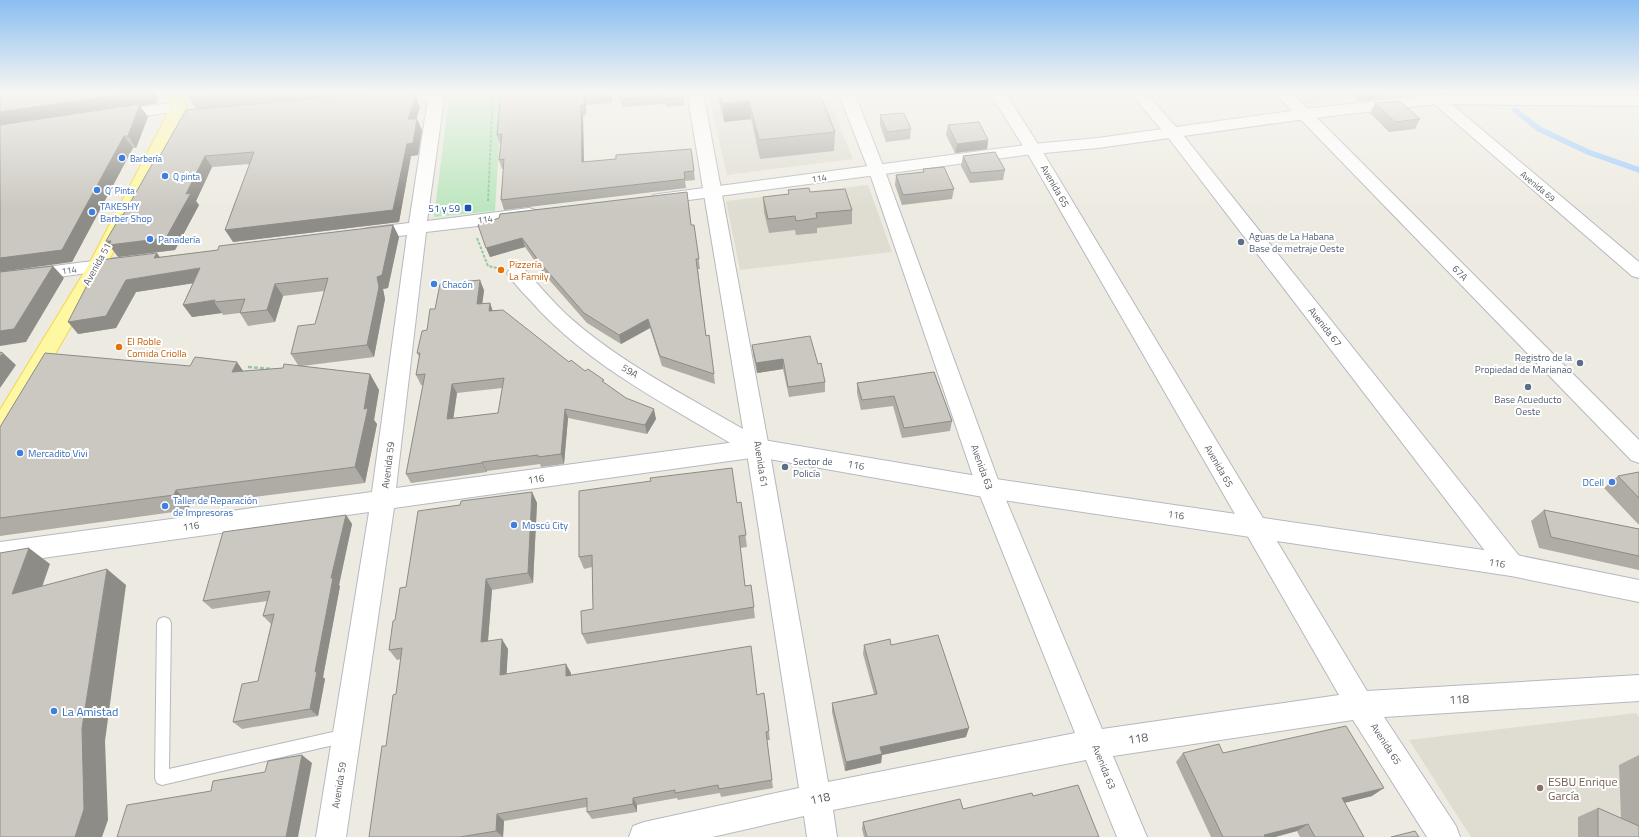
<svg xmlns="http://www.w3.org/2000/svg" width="1639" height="837" viewBox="0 0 1639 837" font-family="'Titillium Web',sans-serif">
  <rect width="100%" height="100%" fill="#edebe1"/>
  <path fill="#dfddd1" d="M708 92H826L853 159 727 175Z
    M1289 92H1409L1301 105Z
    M868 185 892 252 740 270 726 201Z
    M1636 713 1639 717V837H1471L1409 740Z"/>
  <path fill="#bce6bf" d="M502 94 495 211 434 217 449 98Z"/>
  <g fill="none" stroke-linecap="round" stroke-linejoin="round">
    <path stroke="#9ecdff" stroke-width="5.5" d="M1515 110 1539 129 1588 152 1639 170"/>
    <g stroke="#b6b8be" stroke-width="2">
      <path id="lane" d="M164 617 169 619 171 623 169 769 346 729 351 731 353 736 351 741 162 785 157 783 155 778 157 623 159 619Z"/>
    </g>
    <g stroke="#b6b8be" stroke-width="2">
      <path id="street" d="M398 92H460L457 95 452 97 383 103 378 101 375 98 378 95Z
        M687 92H703L769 448 828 782 1075 733 977 488 869 171 838 92H854L885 171 1001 488 1102 729 1339 695 1025 149 989 92H1005L1041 149 1367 691 1639 675V701L1384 717 1456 826 1460 837H1427L1353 720 1113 756 1147 837H1117L1086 760 833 810 837 837H807L804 816 712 837H629L633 826 644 822 799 788 747 453C672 407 588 367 529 299 521 291 513 282 507 273L510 269 517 267 524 269C538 284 552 301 567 315 619 362 683 394 743 429Z
        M1129 92H1145L1179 130 1520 557 1524 565 1520 573 1511 576 1502 573 1167 136Z
        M1274 92H1291L1639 440V463L1631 460Z
        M1600 92H1618L1630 102 1627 105C1617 108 1606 100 1600 92Z
        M1437 94 1442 96 1639 262V278L1632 276 1432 102 1429 99 1432 96Z
        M178 102 184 104 186 107 184 110 114 121 108 119 106 116 108 113 114 111Z"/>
    </g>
    <g stroke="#b6b9c0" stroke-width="2">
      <path id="secondary" d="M429 92H445L427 221 529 208 535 210 538 214 535 218 529 220 426 232 396 488 758 439 989 478 1511 554 1639 580V602L1511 576 989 498 758 457 394 508 346 837H316L369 512 0 564V542L372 492 407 235 367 240 361 238 358 234 361 230 367 228 409 223Z
        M1437 94 1639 96V106L1437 104 1305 119 1098 148 1033 154 659 204 653 203 650 199 653 195 659 194 1033 144 1098 138 1305 109Z
        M116 258 123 260 125 264 123 268 0 285V273Z"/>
    </g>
    <g stroke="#f5d551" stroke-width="2">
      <path id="primary" d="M168 92H184L186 107 182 117 106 266 8 435 0 438V410L88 266 166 117 170 107Z"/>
    </g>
    <path stroke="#94c7a7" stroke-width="2" stroke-dasharray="3 1.5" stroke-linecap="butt" d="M488 201 493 92
      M477 238 488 266 497 268"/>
    <path stroke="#94c7a7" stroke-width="2.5" stroke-dasharray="4 2" stroke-linecap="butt" d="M248 367 272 369"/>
    <use href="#lane" fill="#fff" fill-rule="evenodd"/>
    <use href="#street" fill="#fff" fill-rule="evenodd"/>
    <use href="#secondary" fill="#fff" fill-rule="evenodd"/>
    <use href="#primary" fill="#fff8a3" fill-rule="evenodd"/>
  </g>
  <path fill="#aeaca5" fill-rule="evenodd" d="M0 92 157 103 140 106 148 117 136 148H133L72 262Z
    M189 92H382L196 109 189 98Z
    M412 92 420 107 416 119H417L422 130 418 155 411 156 399 222 233 242 250 164 212 167 196 201 199 205 175 250 118 257 123 215 157 161Z
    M501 92H611L612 103 586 105V115L583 116 584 162 616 159 691 149 695 180 685 181 686 188 504 210 501 200 504 169H502L499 160 501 144H500L497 135Z
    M683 92 685 105 666 107 665 104 622 107 620 99Z
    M716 92H819L835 132 834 151 760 159 751 119 724 122 717 95Z
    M1348 92H1386L1382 99 1358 101Z
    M1375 103 1420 119 1415 129 1389 132 1370 113Z
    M880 115 911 129 910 139 886 142 880 125Z
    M948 125 988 140 987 149 955 153 946 135Z
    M963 156 1005 170 1003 180 970 183 961 166Z
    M923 169 954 189 952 199 902 205 895 185 896 175 923 172Z
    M788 190 810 192 852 210V224L817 228V233L796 235 795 230 769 233 764 212 763 197 789 194Z
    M393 225 399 237 388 288 383 289 385 299 374 357 302 366 370 374 379 390 374 420 377 424 365 483 190 505 188 510 0 536V427L243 371 283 368 298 365 291 354 315 324 324 291 283 296 275 322 248 326 240 313 223 315 222 313 192 317 183 305 193 283 136 292 116 328 78 334 160 257 218 250Z
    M478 225H694L700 269H698L706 336 709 335 715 384 662 366 650 328 621 344 587 323 544 274 525 247 490 257Z
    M484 290 482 304 490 303 493 311 569 362 604 383 656 419 647 434 568 418 564 464 541 467 540 464 487 471V472L411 483 406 474 423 385H421L416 375 419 357 417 353 435 309ZM502 388 498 413 453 418 457 393Z
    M752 345 818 364 825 382V392L789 397 783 369 757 373 753 355Z
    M934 372 952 421 950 431 902 438 893 406 861 410 857 393V383Z
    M1639 472V525L1604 488 1618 476Z
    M532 492 537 503 533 583 492 590 488 641 508 649 506 674 571 673V675L757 695 764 693 770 740H767L773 788 721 797 720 793 678 800 677 798 637 805V812L592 819 587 812V807L504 821 503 837H369L396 694 401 659 397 660 389 650 395 620 406 587 460 505Z
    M741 502 747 547 740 548 745 586 751 585 755 618 587 644 582 634 593 609 592 567 584 569 579 557 737 503Z
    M1544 510 1639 529V570L1539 548 1531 521Z
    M346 515 352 524 339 585 340 586 323 677 325 679 318 716 242 729 233 722 258 681 271 624 263 616 267 601 212 609 203 601Z
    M864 645H891L966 737 882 755 881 763 845 771 832 712V703L874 694 863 654Z
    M1183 753H1223L1372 796 1345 803 1364 837H1300L1297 831 1275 837H1211L1176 762Z
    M1639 755V837H1578V817L1598 808 1621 818 1619 765Z
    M1033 796 1099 837H864L862 829 863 822 963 809Z"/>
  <path fill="#8d8c86" d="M140 92H157V103L140 106 148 117 136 148 128 136 0 126V112Z
    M411 92H412L415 98 416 96 420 107 413 131 408 119Z
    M610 92H611L612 103Z
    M584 96 586 105V115L584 106Z
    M749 101 751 119 724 122 723 104Z
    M581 106 583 116 584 172 582 162Z
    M417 119 422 130 418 155 411 156 399 222 233 242 225 230 407 144Z
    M124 136 133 148 72 262 0 272V258Z
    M988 140 987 149 955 153 957 144Z
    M205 156 212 167 196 201 199 205 175 250 118 257 106 241 186 194Z
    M393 225 399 237 388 288 383 289 385 299 374 357 367 345 377 277Z
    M522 238 525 247 490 257 486 248Z
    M157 253 166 266 154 258Z
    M53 266 64 278 26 342 0 346V331Z
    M200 268 208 281 136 292 116 328 78 334 68 322 126 280Z
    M480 280 484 290 481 314 477 304Z
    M275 284 283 296 275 322 267 310Z
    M215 300 214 302 222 313 192 317 183 305Z
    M490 303 493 313 489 311Z
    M648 319 650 328 621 344 619 335Z
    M3 353 16 365 0 388V357Z
    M783 359V369L757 373 756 363Z
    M237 362 248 378 232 372Z
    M370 374 379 390 374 420 377 424 365 483 355 467 364 409Z
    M452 384 457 393 452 428 447 419Z
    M565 409 568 418 564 464 561 454Z
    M654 409 656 419 647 434 645 425Z
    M482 462 487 471V472L482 463Z
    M176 490 190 505 188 510 174 495Z
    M532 492 537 503 533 583 528 573Z
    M346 515 352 524 339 585 340 586 323 677 325 679 318 716 310 709 315 672 331 578Z
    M29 548 50 564 34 610 12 594Z
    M107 569 126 585 105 741 108 820 102 837H75L82 728Z
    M486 579 492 590 487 652 481 642Z
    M502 639 508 649 506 684 500 675Z
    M566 664 571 673V685L566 676Z
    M969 728 966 737 882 755 881 763 845 771 846 762 880 747Z
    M302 755 312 763 298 837H286Z
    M1384 788 1372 796 1331 806 1342 798Z
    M633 798 637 805V812L633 804Z
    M497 814 504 821 503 837 496 831Z
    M1308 824 1297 831 1275 837H1262L1264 835Z"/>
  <path fill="#cac8c0" stroke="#8d8c86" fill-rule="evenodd" d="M0 92H140L0 112Z
    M189 92H255L189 98Z
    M390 92H411V96H416L408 119H417L413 143 407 144 393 210 225 230 254 152 205 156 186 194 191 193 166 238 109 245 111 241H106L121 215H123L154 161H157L186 110Z
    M501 92H610V93L584 96V106H581L582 162 616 159V155L691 149 694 171 684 172 685 179 501 200 504 159 499 160 502 134 497 135Z
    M620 92H683L684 97 664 99V96L620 99Z
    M719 92H819L835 132 759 140 749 101 723 104Z
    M1400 101 1420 119 1395 122 1375 103Z
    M140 104 128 136H124L62 250 0 258V125Z
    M904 113 911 129 887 132 880 115Z
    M979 122 988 140 957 144 948 125Z
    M995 152 1005 170 971 173 963 156Z
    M944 167 954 189 903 195 896 175 924 172 923 169Z
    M809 188 810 192 845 189 852 210 816 213 817 218 796 221 795 216 768 219 763 197 789 194 788 190Z
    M687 192 691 225H694L699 259H696L706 336 709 335 714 374 660 356 648 319 619 335 584 313 541 264 522 238 486 248 478 225 499 218 500 214Z
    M393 225 382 275 377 277 379 287 367 345 291 354 298 326 315 324 328 278 275 284 267 310 240 313 245 299 214 302 215 300 183 305 200 268 126 280 106 316 68 322 100 260 157 253 154 258 218 250 219 246Z
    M53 266 14 329 0 331V272Z
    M480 280 477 304 490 303 489 311 503 310 569 362 571 360 585 371 588 369 604 380 602 381 626 398 654 409 645 425 565 409 561 454 538 457V455L482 462V463L406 474 425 374 416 375 420 353H417L422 331 427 330 430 309H435L440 284ZM504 378 498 413 447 419 452 384Z
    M810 336 818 364 821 363 825 382 788 387 783 359 756 363 752 345Z
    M0 352 3 353 0 357Z
    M45 353 190 366 195 357 237 362 232 372 283 368 284 364 370 374 364 409 368 408 355 467 176 490 174 495 0 518V427Z
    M934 372 952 421 904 428 894 396 862 400 857 383Z
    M732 468 737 503 741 502 746 535 739 536 745 586 751 585 754 607 582 634 581 611 593 609 592 555 579 557V491L651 481 650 478Z
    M1639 472V498L1618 476Z
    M532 492 528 573 486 579 481 642 502 639 500 675 566 664V676L751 646 757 695 764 693 769 731 766 732 772 780 719 789 718 785 675 793V790L633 798V804L587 812V798L497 814 496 831 460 837H369L382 746H386L393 695 396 694 402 648 389 650 393 621 395 620 400 588 406 587 418 511 460 505 461 501Z
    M1544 510 1639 529V556L1551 537Z
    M346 515 331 578H333L315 672 317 671 310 709 233 722 242 684 258 681 274 614 263 616 270 591 203 601 223 532Z
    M29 548 12 594 107 569 82 728 84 809 75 837H0V553Z
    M938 635 969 728 880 747 882 754 846 762 832 703 877 694 864 645 890 639 891 645Z
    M1346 726 1384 788 1342 798 1364 837H1315L1308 824 1264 835 1265 837H1223L1183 753 1219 744 1223 753Z
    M302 755 286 837H117L127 805 211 791 213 781 265 772 268 761Z
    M1078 785 1099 837H867L863 822 960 799 963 809 1032 793 1033 796Z
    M1598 808 1639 826V837H1598Z
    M1415 831 1419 837H1391Z"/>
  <linearGradient id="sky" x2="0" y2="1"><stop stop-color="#8abef1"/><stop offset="0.44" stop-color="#f7f6f2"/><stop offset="1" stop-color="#f7f6f2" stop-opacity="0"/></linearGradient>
  <rect width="1639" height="209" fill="url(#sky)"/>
  <g fill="#3f7fe0" stroke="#fff" stroke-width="1.5">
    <circle cx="122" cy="158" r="4"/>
    <circle cx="165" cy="176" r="4"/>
    <circle cx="97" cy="190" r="4"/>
    <circle cx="92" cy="212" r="4"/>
    <circle cx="150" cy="239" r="4"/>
    <circle cx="434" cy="284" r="4"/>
    <circle cx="20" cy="453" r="4"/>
    <circle cx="1612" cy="482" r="4"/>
    <circle cx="165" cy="506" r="4"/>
    <circle cx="514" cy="525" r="4"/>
    <circle cx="54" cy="711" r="4"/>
  </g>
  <rect fill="#1a4fb4" stroke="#fff" stroke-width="1.5" x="464" y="204" width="8" height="8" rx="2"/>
  <g fill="#5c6f8a" stroke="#fff" stroke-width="1.5">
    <circle cx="1241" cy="242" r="4"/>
    <circle cx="1580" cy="363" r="4"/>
    <circle cx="1528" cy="387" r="4"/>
    <circle cx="785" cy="467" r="4"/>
  </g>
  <g fill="#e8710a" stroke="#fff" stroke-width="1.5">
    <circle cx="501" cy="270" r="4"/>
    <circle cx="119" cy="347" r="4"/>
  </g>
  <circle fill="#8d6e63" stroke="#fff" stroke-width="1.5" cx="1540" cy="788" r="4"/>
  <g text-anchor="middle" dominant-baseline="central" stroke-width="4" stroke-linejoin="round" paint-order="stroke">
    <g font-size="9" fill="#366cbe" stroke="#fff" text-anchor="start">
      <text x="130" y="158">Barbería</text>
      <text x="173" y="176">Q pinta</text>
      <text x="105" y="190">Q’ Pinta</text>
    </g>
    <g font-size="9" fill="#595c62" stroke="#fff">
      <text transform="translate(819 178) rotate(-8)">114</text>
      <text transform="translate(1538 186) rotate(40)">Avenida 69</text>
      <text transform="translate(485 219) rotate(-7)">114</text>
      <text transform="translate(69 270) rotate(-8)">114</text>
    </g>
    <g font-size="10" fill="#595c62" stroke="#fff">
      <text transform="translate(1055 186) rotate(60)">Avenida 65</text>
      <text transform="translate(97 264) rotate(-61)">Avenida 51</text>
      <text transform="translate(1460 273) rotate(46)">67A</text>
      <text transform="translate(1325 327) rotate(52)">Avenida 67</text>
      <text transform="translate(630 371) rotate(32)">59A</text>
      <text transform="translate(761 464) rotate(81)">Avenida 61</text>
      <text transform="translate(388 465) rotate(-83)">Avenida 59</text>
      <text transform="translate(856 465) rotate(10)">116</text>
      <text transform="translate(1219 466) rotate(60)">Avenida 65</text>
      <text transform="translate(982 467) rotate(70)">Avenida 63</text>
      <text transform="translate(536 479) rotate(-8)">116</text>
      <text transform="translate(1176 515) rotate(8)">116</text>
      <text transform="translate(191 526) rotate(-8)">116</text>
      <text transform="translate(1497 563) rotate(9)">116</text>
      <text transform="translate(1386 744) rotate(57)">Avenida 65</text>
      <text transform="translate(1104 767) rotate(68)">Avenida 63</text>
      <text transform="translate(339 785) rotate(-81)">Avenida 59</text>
    </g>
    <g font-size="10" fill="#366cbe" stroke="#fff" text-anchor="start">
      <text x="100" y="206">TAKESHY<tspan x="100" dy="12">Barber Shop</tspan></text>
      <text x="158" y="239">Panadería</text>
      <text x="442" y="284">Chacón</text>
      <text x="28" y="453">Mercadito Vivi</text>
      <text x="1604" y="482" text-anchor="end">DCell</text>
      <text x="173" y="500">Taller de Reparación<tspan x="173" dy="12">de Impresoras</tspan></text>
      <text x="522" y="525">Moscú City</text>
    </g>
    <g font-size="10" fill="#164399" stroke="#fff" text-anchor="end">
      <text x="460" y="208">51 y 59</text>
    </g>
    <g font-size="10" fill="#4e5e75" stroke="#fff" text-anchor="start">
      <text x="1249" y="236">Aguas de La Habana<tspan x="1249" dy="12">Base de metraje Oeste</tspan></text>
      <text x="1572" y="357" text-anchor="end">Registro de la<tspan x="1572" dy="12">Propiedad de Marianao</tspan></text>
      <text x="1528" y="399" text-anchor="middle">Base Acueducto<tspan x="1528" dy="12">Oeste</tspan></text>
      <text x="793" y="461">Sector de<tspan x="793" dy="12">Policía</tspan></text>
    </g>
    <g font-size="10" fill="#c56008" stroke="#fff" text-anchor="start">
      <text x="509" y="264">Pizzería<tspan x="509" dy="12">La Family</tspan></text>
      <text x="127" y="341">El Roble<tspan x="127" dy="12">Comida Criolla</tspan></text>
    </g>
    <g font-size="12" fill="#595c62" stroke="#fff">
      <text transform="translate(1459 699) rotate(-3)">118</text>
      <text transform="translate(1138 738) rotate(-9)">118</text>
      <text transform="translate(820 798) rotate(-12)">118</text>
    </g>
    <g font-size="12" fill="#366cbe" stroke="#fff" text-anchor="start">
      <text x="62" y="711">La Amistad</text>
    </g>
    <g font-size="12" fill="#785e54" stroke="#fff" text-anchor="start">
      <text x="1548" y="781">ESBU Enrique<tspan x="1548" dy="14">García</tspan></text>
    </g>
  </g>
</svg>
